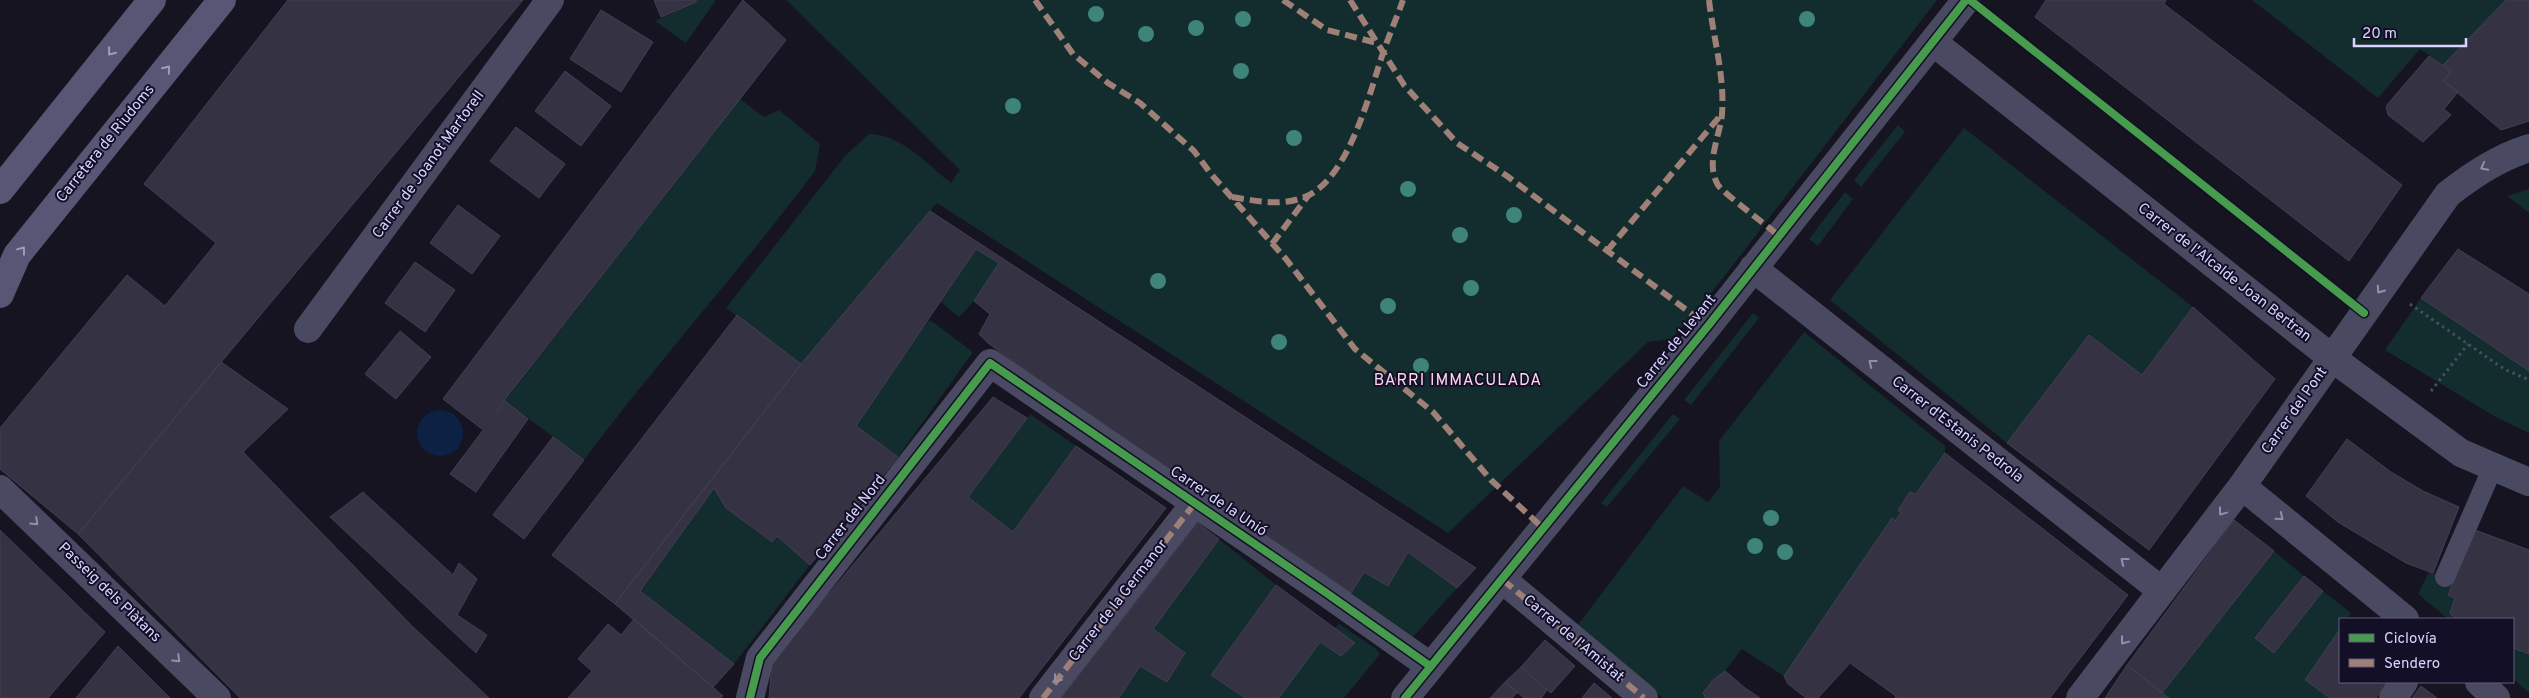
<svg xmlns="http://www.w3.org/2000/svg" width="2529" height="698" viewBox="0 0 2529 698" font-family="Overpass,sans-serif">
  <rect width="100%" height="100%" fill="#161421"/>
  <path fill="#132c2d" d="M696 0H716L686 43 655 21 696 2Z
    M786 0H1937L1703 304 1671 339 1648 342 1448 533 937 203 801 364 726 308 845 156 869 134C901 134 927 164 951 183L960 170Z
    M2252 0H2506L2443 65 2420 49 2378 98Z
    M740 99 764 117 779 110 820 144 815 171C741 270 658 361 584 460L505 401Z
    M1898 125 1905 132 1861 187 1854 180Z
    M1964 128 2193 307 2142 375 2089 335 2007 443 1830 300Z
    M2529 189V213L2507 196Z
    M1845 192 1853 199 1818 246 1809 239Z
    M976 249 999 263 974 301 959 317 941 302Z
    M2421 298 2529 371V433L2494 416 2385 350Z
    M1753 313 1759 318 1691 405 1684 400Z
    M930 320 973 352 898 457 856 426 919 332Z
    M1804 332 1945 446V453L1916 494 1910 493 1898 509 1901 513 1784 676 1742 649 1725 671 1713 680 1706 698H1663L1577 626 1683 486 1708 502 1720 487 1719 441Z
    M1030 414 1076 446 1013 532 968 497Z
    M1673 414 1680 419 1607 507 1601 503Z
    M714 488 726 508 771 542 777 536 810 565 734 664 640 591Z
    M1219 539 1276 585 1211 675 1245 698H1119L1140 666 1168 681 1185 653 1153 629Z
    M2274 551 2304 576 2255 638 2275 652 2323 591 2351 613 2347 619H2340V629L2305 680 2330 698H2169L2162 693Z
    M1408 552 1457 588 1413 637 1351 593 1364 572 1388 586Z
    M2429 572 2454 581 2448 595 2455 598 2450 613 2456 619H2448L2418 594Z
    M1339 624 1375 648 1380 654 1344 698H1279L1320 642 1341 656 1355 644 1335 628Z
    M2513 648 2529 654V693L2513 679Z"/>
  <path fill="#0d2144" d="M417 433a23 23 0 1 1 46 0a23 23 0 1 1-46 0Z"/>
  <path fill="#343243" stroke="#433f54" d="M288 0H523L78 534 0 469V428L127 275 165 306 216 243 144 184Z
    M654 0H696V2L661 17Z
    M743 0 786 40 482 429 443 399Z
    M2046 0H2166L2164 4 2402 185 2349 261 2035 17Z
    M2506 0H2529V121L2501 130 2444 81 2451 71 2443 65Z
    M601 10 653 42 621 92 570 59Z
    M2429 56 2451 71 2444 81 2458 92 2444 109 2451 115 2423 142 2388 115 2386 106Z
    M565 71 611 106 581 146 535 111Z
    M516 127 565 164 539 198 490 161Z
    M458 205 500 236 472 274 430 243Z
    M930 211 1476 568 1457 588 1408 552 1388 586 1364 572 1351 593 1251 523 1097 423 988 343 979 334 990 314 974 301 999 263 976 249 856 426 898 457 810 565 777 536 772 542 726 508 714 488 640 591 734 664 713 687 615 604 801 364Z
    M2458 249 2529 294V371L2421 298Z
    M415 262 455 290 425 332 385 303Z
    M2193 307 2275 379 2149 550 2007 443 2089 335 2142 375Z
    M737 315 801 364 615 604 552 555Z
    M400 331 431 357 396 399 365 374Z
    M221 362 288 409 243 452 412 626 489 698H240L78 534Z
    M993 397 1027 418 968 497 1013 532 1076 446 1166 508 1019 698H769L772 662Z
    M505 401 528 419 476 492 450 474Z
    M553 437 584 460 524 539 493 515Z
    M2347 439 2391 472 2423 491 2459 507 2433 573 2406 563 2338 522 2306 496Z
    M1945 453 2128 595 2050 698H1895L1896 696 1850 663 1818 698H1806L1788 684 1784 676 1892 518 1895 521 1901 513 1898 510 1910 492 1916 494Z
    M363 492 453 575 459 563 477 579 457 615 487 635 476 653 330 517Z
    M2234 520 2274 551 2162 693 2127 665Z
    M1198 523 1219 539 1153 629 1185 653 1167 682 1140 666 1119 698H1061Z
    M0 530 105 632 48 698H0Z
    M2475 530 2529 550V654L2513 648V619H2456L2450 613 2455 598 2448 595Z
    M2304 576 2323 591 2274 653 2255 638Z
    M1276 585 1355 643 1341 656 1320 642 1279 698H1245L1211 675Z
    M634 619 723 696 721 698H568L592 671 578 659 608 624 621 635Z
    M2340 629V682H2388L2376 698H2330L2305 680Z
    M1545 640 1575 666 1551 693 1521 667Z
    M118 646 170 698H76Z
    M2127 665 2162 693 2169 698H2105Z
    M1521 667 1547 690 1541 698H1524L1505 682Z
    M1725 671 1745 688 1760 698H1706L1703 693 1713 680Z
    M1505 682 1517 693 1512 698H1490Z
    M1594 683 1612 698H1582Z
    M2421 686 2437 698H2412Z"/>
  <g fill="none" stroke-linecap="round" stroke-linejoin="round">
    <path stroke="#44505f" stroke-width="3" stroke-dasharray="2.5 4" stroke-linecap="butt" d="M2410 304 2504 369 2529 380
      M2431 391 2468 344"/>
    <path stroke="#4a4962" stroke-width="20" d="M2445 577 2493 467"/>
    <path stroke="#4a4962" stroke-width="28" d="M1933 42 2332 358 2461 453 2529 482
      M1753 268 2162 591
      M308 329 550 0
      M2242 486 2405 619
      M0 489 217 698
      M1503 580 1644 698
      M2479 682 2496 698
      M750 698 760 658 990 363 1325 592 1430 666
      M1043 698 1195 503
      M1405 698 1708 326 1966 0
      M2080 698 2242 486 2448 194C2474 174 2498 158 2529 148
      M2393 698 2404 682"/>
    <path stroke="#575674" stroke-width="28" d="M0 190 152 0
      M0 294 17 255 222 0"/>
    <path stroke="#9e8076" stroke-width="6" stroke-dasharray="12 6" stroke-linecap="butt" d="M1035 0 1073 54 1108 83 1140 103 1194 151 1211 174 1286 259 1355 349 1433 412 1491 480 1544 529
      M1283 0 1327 30 1377 43
      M1350 0 1404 85 1457 143 1507 176 1708 326
      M1709 0C1713 37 1725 76 1722 114 1720 136 1705 163 1718 185 1723 193 1768 226 1779 236
      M1232 197C1257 201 1283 207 1307 196 1350 176 1370 91 1384 50 1390 33 1397 17 1403 0
      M1272 244 1308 196
      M1607 251 1720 116
      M1503 580 1644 698
      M1043 698 1195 503"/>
    <g stroke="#130f26" stroke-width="11">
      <path id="cycleway" d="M1970 0 2364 313
        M750 698 760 658 990 363 1325 592 1430 666
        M1405 698 1708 326 1966 0"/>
    </g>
    <use href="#cycleway" stroke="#469c4c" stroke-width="8"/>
  </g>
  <g fill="#3e8478">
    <circle cx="1096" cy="14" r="8"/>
    <circle cx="1243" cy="19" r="8"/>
    <circle cx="1807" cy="19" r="8"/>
    <circle cx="1196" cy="28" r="8"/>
    <circle cx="1146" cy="34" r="8"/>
    <circle cx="1241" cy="71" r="8"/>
    <circle cx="1013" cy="106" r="8"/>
    <circle cx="1294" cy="138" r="8"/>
    <circle cx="1408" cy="189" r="8"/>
    <circle cx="1514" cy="215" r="8"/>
    <circle cx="1460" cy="235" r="8"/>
    <circle cx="1158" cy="281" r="8"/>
    <circle cx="1471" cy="288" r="8"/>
    <circle cx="1388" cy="306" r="8"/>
    <circle cx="1279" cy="342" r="8"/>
    <circle cx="1421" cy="366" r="8"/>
    <circle cx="1771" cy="518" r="8"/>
    <circle cx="1755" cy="546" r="8"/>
    <circle cx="1785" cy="552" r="8"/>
  </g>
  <defs><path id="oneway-chevron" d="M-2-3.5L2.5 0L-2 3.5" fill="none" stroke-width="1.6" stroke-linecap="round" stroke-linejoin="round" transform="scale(1.25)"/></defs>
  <g stroke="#9e9bc0">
    <use href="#oneway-chevron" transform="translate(111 52) rotate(129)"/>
    <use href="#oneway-chevron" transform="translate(167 69) rotate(-51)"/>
    <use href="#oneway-chevron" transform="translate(22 250) rotate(-53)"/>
  </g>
  <g stroke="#928eb0">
    <use href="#oneway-chevron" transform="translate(2484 167) rotate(152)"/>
    <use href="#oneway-chevron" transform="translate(2380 290) rotate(125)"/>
    <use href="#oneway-chevron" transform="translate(1872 363) rotate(-142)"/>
    <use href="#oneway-chevron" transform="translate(2222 512) rotate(127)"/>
    <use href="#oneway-chevron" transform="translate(2280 517) rotate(39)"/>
    <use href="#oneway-chevron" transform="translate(35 522) rotate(44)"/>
    <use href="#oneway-chevron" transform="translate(2124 561) rotate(-142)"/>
    <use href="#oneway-chevron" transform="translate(2124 641) rotate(127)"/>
    <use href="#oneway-chevron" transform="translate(177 659) rotate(44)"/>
    <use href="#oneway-chevron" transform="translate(1057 679) rotate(128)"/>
  </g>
  <g text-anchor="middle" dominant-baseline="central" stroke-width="4" stroke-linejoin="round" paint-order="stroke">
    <g font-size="15" fill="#d9d4ff" stroke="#130f26">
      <text transform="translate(106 144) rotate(-51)">Carretera de Riudoms</text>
      <text transform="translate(429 165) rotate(-54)">Carrer de Joanot Martorell</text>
      <text transform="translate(2224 273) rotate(38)">Carrer de l'Alcalde Joan Bertran</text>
      <text transform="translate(1677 342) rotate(-51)">Carrer de Llevant</text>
      <text transform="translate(2295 411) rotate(-55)">Carrer del Pont</text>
      <text transform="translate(1957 430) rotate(38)">Carrer d'Estanis Pedrola</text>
      <text transform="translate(1218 502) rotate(34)">Carrer de la Unió</text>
      <text transform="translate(851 518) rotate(-52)">Carrer del Nord</text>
      <text transform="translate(109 593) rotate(44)">Passeig dels Plàtans</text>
      <text transform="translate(1119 601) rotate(-52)">Carrer de la Germanor</text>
      <text transform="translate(1573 639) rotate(40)">Carrer de l'Amistat</text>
    </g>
    <g font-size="16" letter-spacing="1" fill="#ffd6f0" stroke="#130f26">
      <text x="1458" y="381">BARRI IMMACULADA</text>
    </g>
  </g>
  <rect x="2339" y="618" width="175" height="65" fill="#130f26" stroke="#625e7d"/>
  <rect x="2349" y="634" width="25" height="8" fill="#469c4c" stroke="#625e7d"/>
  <text x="2384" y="643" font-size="15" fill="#d9d4ff">Ciclovía</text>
  <rect x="2349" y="659" width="25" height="8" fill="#9e8076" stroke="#625e7d"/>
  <text x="2384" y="668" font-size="15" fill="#d9d4ff">Sendero</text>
  <path d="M2354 38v8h112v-8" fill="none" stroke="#d9d4ff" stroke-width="2.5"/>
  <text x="2362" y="38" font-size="15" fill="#d9d4ff" stroke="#130f26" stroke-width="4" paint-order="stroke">20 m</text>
</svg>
